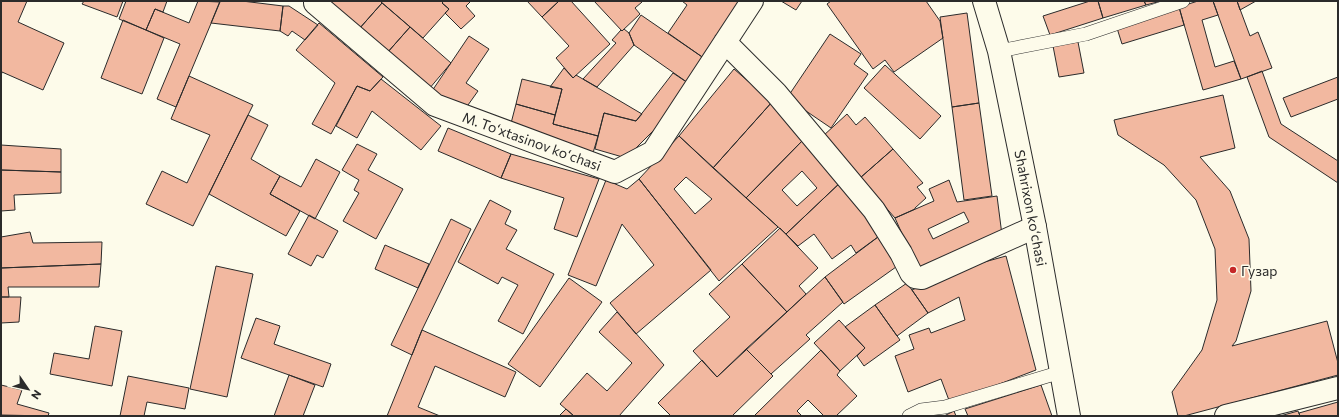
<svg xmlns="http://www.w3.org/2000/svg" width="1339" height="417" viewBox="0 0 1339 417" font-family="Commissioner,sans-serif">
  <rect width="100%" height="100%" fill="#fdfbea"/>
  <path fill="#f2b8a0" stroke="#2b2b2b" fill-rule="evenodd" d="M2 1H27L18 22 64 43 43 90 2 72 1 76V4Z
    M84 1H123L117 17 82 4Z
    M126 1H167L163 12 155 9 146 30 119 19Z
    M198 1 220 2 176 107 157 99 180 44 146 30 155 9 189 23Z
    M220 1H242L283 6 280 31 211 23Z
    M326 1H380L382 3 359 29Z
    M380 1H444L442 3 449 9 423 38Z
    M444 1H471L466 6 475 16 461 29 445 13 449 9 442 3Z
    M527 1H559L542 17Z
    M559 1H571L610 44 573 78 556 58 569 46 542 17Z
    M594 1H641L642 2 635 8 640 14 622 31Z
    M682 1H746L708 61 668 33 687 5Z
    M781 1H802L796 10Z
    M831 1H926L940 21 943 38 894 72 885 60 873 69 827 4Z
    M1090 1H1098L1103 18 1050 35 1043 16Z
    M1098 1H1144L1146 5 1103 18Z
    M1144 1H1161L1146 5Z
    M1198 1H1213L1218 15 1202 20 1215 67 1234 61 1241 79 1203 90 1179 7Z
    M1213 1H1237L1250 36 1258 32 1272 68 1241 79Z
    M1237 1H1256L1240 10Z
    M382 3 410 27 387 53 359 29Z
    M283 6H289L318 25 305 40 292 31 288 36 280 31Z
    M1179 7 1184 25 1122 44 1116 25Z
    M967 13 979 103 952 107 940 17Z
    M641 15 708 61 691 85 634 45 629 33Z
    M123 20 164 38 142 94 101 78Z
    M319 23 383 77 370 91 357 86 331 134 312 124 335 83 296 50Z
    M410 27 451 63 429 89 387 53Z
    M624 29 629 33 634 45 597 87 583 79 616 43 612 40 621 30 622 31Z
    M830 34 861 54 854 64 868 74 831 128 787 98Z
    M469 36 489 49 466 83 478 91 463 112 432 91Z
    M1078 42 1084 73 1059 77 1053 46Z
    M885 65 941 116 920 139 864 88Z
    M564 68 573 78 576 75 642 114 636 121 604 113 598 136 553 124 562 89 550 87Z
    M734 69 772 102 713 168 679 136Z
    M1262 71 1281 124 1338 161V183L1269 137 1247 77Z
    M673 73 691 85 660 124 626 158 595 149 604 113 636 121Z
    M189 76 253 105 193 226 146 204 162 171 187 183 210 135 171 119Z
    M1338 77V99L1291 117 1283 98Z
    M381 79 441 126 421 150 372 111 357 138 336 126 357 86 370 91Z
    M522 79 562 89 555 115 516 104Z
    M1223 95 1235 148 1200 157 1230 191 1249 239 1251 291 1236 341 1232 346 1327 321 1338 363V375L1184 416H1178L1172 392 1202 350 1217 300 1215 249 1196 200 1164 165 1118 135 1114 120Z
    M772 102 805 138 746 198 713 168Z
    M979 103 992 196 964 200 952 107Z
    M516 104 555 115 553 124 598 136 593 153 509 131Z
    M847 114 856 125 865 117 893 149 860 178 823 136Z
    M248 115 268 125 251 159 280 176 270 194 300 211 286 236 209 194Z
    M448 128 511 154 501 178 438 151Z
    M679 136 778 227 719 281 639 179ZM686 177 712 199 695 214 674 189Z
    M805 138 843 180 786 234 746 198ZM802 171 817 188 797 206 782 190Z
    M357 144 377 154 368 170 403 189 376 239 343 221 359 193 354 190 359 180 342 170Z
    M1 145 61 149V172L1 170Z
    M893 149 923 183 917 187 926 198 915 208V209L895 218 860 178Z
    M511 154 599 179 577 237 554 229 564 198 501 178Z
    M316 159 340 172 315 219 270 194 280 176 301 187Z
    M1 170 61 172V193L14 195 15 210 1 211Z
    M639 179 711 270 636 334 610 303 654 265 622 224 596 286 568 275 606 180 627 189Z
    M843 180 882 234 856 253 851 245 832 259 814 234 798 246 786 234Z
    M949 180 957 202 997 196 1002 235 919 272 895 218 934 201 929 189ZM964 212 969 222 933 239 928 229Z
    M490 200 511 211 505 224 517 230 506 249 554 274 523 334 498 321 518 285 502 277 498 284 458 262Z
    M309 215 338 231 323 258 317 255 311 266 288 254Z
    M451 219 471 229 422 330 412 355 391 345Z
    M780 228 818 268 799 286 806 294 787 312 742 264Z
    M30 232 33 243 102 242 101 264 1 268V237Z
    M882 234 903 262 844 304 825 277Z
    M385 245 429 264 418 288 375 269Z
    M1006 256 1036 370 950 403 941 379 908 392 895 356 914 349 909 335 929 328 931 333 965 320 959 297 928 313 912 290 952 271Z
    M101 264 99 287H8L9 297H1V268Z
    M742 264 787 312 717 377 693 351 730 317 709 294Z
    M216 266 253 274 227 397 190 389Z
    M825 277 843 302 806 335 810 339 771 374 746 349Z
    M569 278 602 302 540 387 508 364Z
    M907 283 928 313 897 336 875 305Z
    M1 297H21L19 322 1 323Z
    M875 305 900 340 864 366 857 356 865 348 845 327Z
    M617 312 664 365 619 416H574L560 404 587 373 607 391 632 363 599 332Z
    M256 318 280 326 274 344 331 364 323 387 241 358Z
    M839 320 865 348 840 371 814 343Z
    M95 326 122 331 112 386 50 374 54 353 89 359Z
    M422 330 516 372 505 397 435 366 418 407 440 416H387Z
    M746 349 773 376 732 416H671L658 403 702 360 717 377Z
    M821 350 840 371 837 375 857 396 836 416H824L808 400 797 411 802 416H754Z
    M289 375 315 385 303 416H274Z
    M128 376 189 388 185 409 147 402 144 416H120Z
    M1 385 22 390 17 404 49 413 48 416 1 415Z
    M1041 385 1052 416H968L965 409Z
    M1338 402V416H1300L1299 413Z
    M566 409 574 416H559Z
    M954 411 956 416H944Z
    M1298 411 1300 416H1280Z"/>
  <g fill="none" stroke-linecap="round" stroke-linejoin="round">
    <g stroke="#2b2b2b" stroke-width="14">
      <path id="lane" d="M999 51 1086 34 1183 1
        M909 416 921 410 945 407 1061 372"/>
    </g>
    <g stroke="#2b2b2b" stroke-width="24">
      <path id="street" d="M315 1V3L435 105 615 172 653 152 752 1
        M725 42 776 93 874 210 901 253 911 273 915 277 922 278 1035 227
        M1226 416 1338 388"/>
    </g>
    <g stroke="#2b2b2b" stroke-width="24">
      <path id="secondary" d="M984 1 999 51 1035 227 1069 416"/>
    </g>
    <use href="#lane" stroke="#fdfbea" stroke-width="13"/>
    <use href="#street" stroke="#fdfbea" stroke-width="22"/>
    <use href="#secondary" stroke="#fdfbea" stroke-width="22"/>
  </g>
  <circle fill="#c62828" stroke="#fdfbea" stroke-width="1.5" cx="1233" cy="270" r="4"/>
  <g text-anchor="middle" dominant-baseline="central" stroke-width="3" stroke-linejoin="round" paint-order="stroke">
    <g font-size="14" fill="#2b2b2b" stroke="#fdfbea">
      <text transform="translate(532 141) rotate(20)">M. Toʻxtasinov koʻchasi</text>
      <text transform="translate(1031 208) rotate(79)">Shahrixon koʻchasi</text>
    </g>
    <g font-size="14" fill="#2b2b2b" stroke="#fdfbea" text-anchor="start">
      <text x="1241" y="270">Гузар</text>
    </g>
  </g>
  <rect width="1339" height="417" fill="none" stroke="#2b2b2b" stroke-width="4"/>
  <g transform="translate(28 389) rotate(124)" stroke="#fdfbea" stroke-width="3" paint-order="stroke">
  <path d="M0-3L7 15L0 10L-7 15Z" fill="#2b2b2b"/>
  <text y="-6" font-size="11" font-weight="bold" text-anchor="middle" fill="#2b2b2b">N</text>
  </g>
</svg>
